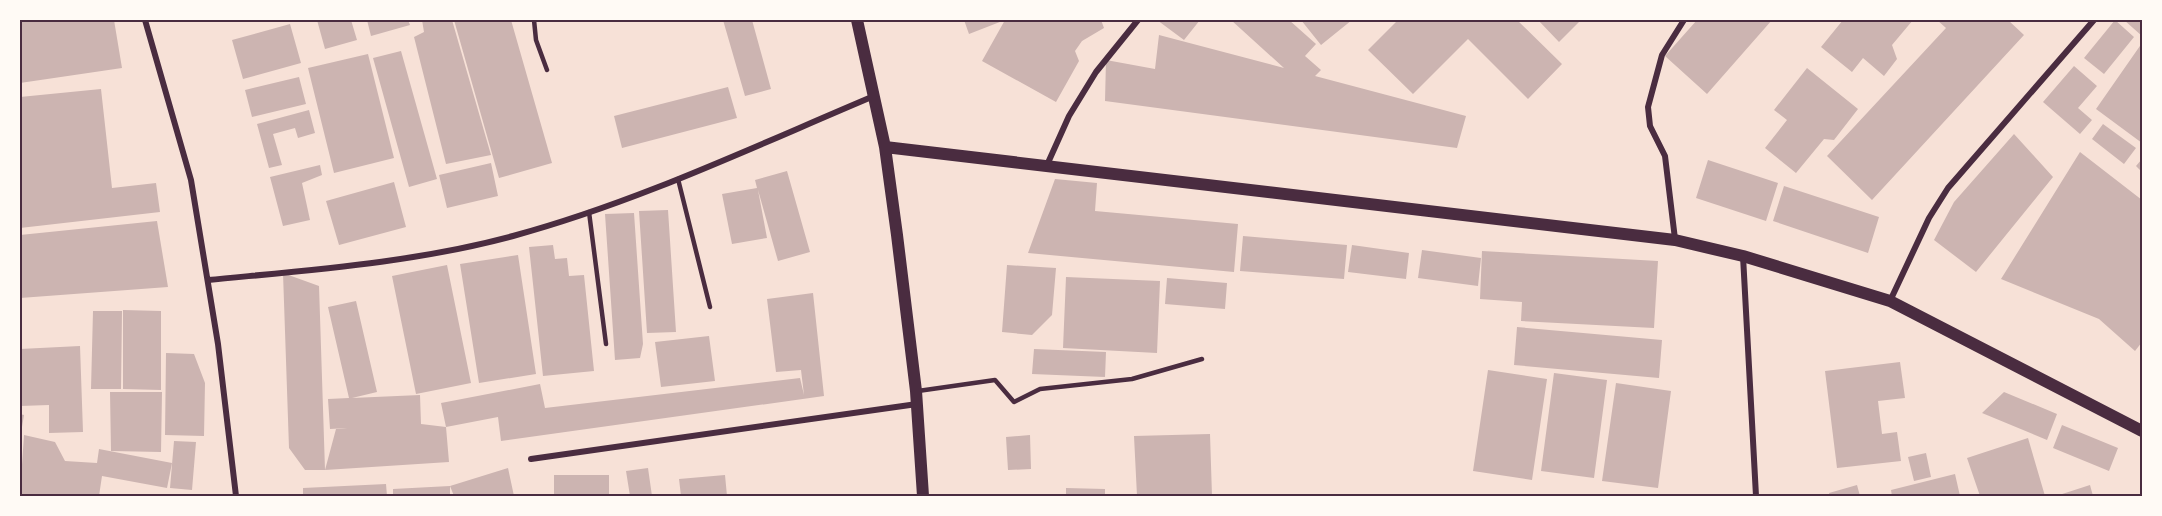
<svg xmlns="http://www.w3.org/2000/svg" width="2162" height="516" viewBox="0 0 2162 516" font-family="'Alegreya Sans',sans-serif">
  <rect width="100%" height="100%" fill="#f7e1d7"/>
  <path fill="#ccb4b1" d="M20 20H114L122 68 20 83Z
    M317 20H351L357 40 325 49Z
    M367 20H408L410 25 371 36Z
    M422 20H452L491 155 446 164 414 37 424 32Z
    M454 20H511L552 163 499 178Z
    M723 20H752L771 89 745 96Z
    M964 20H1005L969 34Z
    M1005 20H1101L1104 28 1082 41 1075 51 1079 61 1056 102 982 61Z
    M1157 20H1200L1184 40Z
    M1231 20H1289L1316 44 1305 56 1321 70 1315 76 1466 116 1457 148 1105 101 1106 60 1155 69 1159 35 1284 68Z
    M1301 20H1352L1321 45Z
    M1398 20H1517L1562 64 1528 99 1468 39 1413 94 1368 50Z
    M1538 20H1577L1579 22 1559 42Z
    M1697 20H1772L1707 94 1665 56Z
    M1843 20H1913L1892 45 1897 59 1884 76 1863 58 1852 72 1821 47Z
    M1937 20H2008L2024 35 1872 200 1827 156 1946 28Z
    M2115 20 2134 37 2104 74 2084 58Z
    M2124 20H2142V36Z
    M290 24 301 63 243 79 232 40Z
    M2142 43V143L2096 109Z
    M401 51 437 179 409 187 373 58Z
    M368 54 394 158 334 173 308 68Z
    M2074 66 2097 86 2078 108 2092 120 2080 134 2043 102Z
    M1807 68 1858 109 1834 140 1824 139 1796 173 1765 148 1787 120 1774 110Z
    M299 77 306 104 252 117 245 90Z
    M728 87 737 118 622 148 614 116Z
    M101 89 112 188 156 183 160 212 20 228V97Z
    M309 110 315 133 298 138 295 128 273 134 282 165 269 168 257 124Z
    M2103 124 2136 148 2124 164 2092 139Z
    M2014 134 2053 177 1976 272 1934 240 1954 202Z
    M2080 152 2142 200V342L2135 351 2099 319 2001 279Z
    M2142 159V172L2136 166Z
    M1708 160 1778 183 1766 221 1696 198Z
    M491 163 498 196 447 208 439 175Z
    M320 165 322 175 302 183 310 220 283 226 270 177Z
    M787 171 810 252 778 261 758 190 767 238 732 244 722 194 757 188 755 180Z
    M1055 179 1097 183 1095 211 1238 224 1234 272 1028 253Z
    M394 182 406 227 339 245 326 201Z
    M1784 186 1879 217 1868 253 1773 221Z
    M668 210 676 332 647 333 639 211Z
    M634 213 643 344 640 358 615 360 605 214Z
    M157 221 168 287 20 298V235Z
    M1243 236 1347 245 1344 279 1240 271Z
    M553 245 555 259 567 258 569 276 584 275 594 371 543 376 529 247Z
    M1352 245 1409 253 1406 279 1348 272Z
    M1422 250 1481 258 1478 286 1418 278Z
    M1482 251 1658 261 1654 328 1521 321 1522 302 1480 299Z
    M518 255 536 374 479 383 460 264Z
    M447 265 471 383 416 394 392 276Z
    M1007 265 1056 268 1052 315 1032 335 1002 332Z
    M283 273 319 286 325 470H305L289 448Z
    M1066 277 1160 281 1157 353 1063 348Z
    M1167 278 1227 283 1225 309 1165 304Z
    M813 293 824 396 501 441 498 417 446 427 441 403 540 384 545 408 800 378 804 395 801 370 776 372 767 299Z
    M356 301 377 392 352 398 420 395 421 424 446 427 449 462 325 470 336 429 347 428 330 429 328 399 349 398 328 307Z
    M123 310 161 311V390L123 389Z
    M93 311H122L121 389H91Z
    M1517 327 1662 340 1659 378 1514 365Z
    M709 336 715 381 661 387 655 342Z
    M80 346 83 432 49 433V405L20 406V349Z
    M1034 349 1106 352 1105 377 1032 374Z
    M166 353 194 354 205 383 204 436 165 435Z
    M1900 362 1905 398 1878 401 1882 434 1897 432 1901 461 1837 468 1825 371Z
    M1488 370 1547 379 1532 480 1473 471Z
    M1554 373 1607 380 1594 478 1541 471Z
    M1616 383 1671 391 1658 488 1602 481Z
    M110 392H162L161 452 111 451Z
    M2004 392 2057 414 2047 440 1982 413Z
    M20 414 24 415 21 433H20Z
    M2062 425 2118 448 2109 471 2053 448Z
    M1210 434 1212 496H1137L1134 436Z
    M24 435 55 442 65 461 97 463 99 449 172 463 167 488 102 476 99 496H39L20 494Z
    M1030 435 1031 469 1008 470 1006 437Z
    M2028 438 2045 496H1980L1967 458Z
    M174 441 196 442 192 490 170 488Z
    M1926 453 1931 477 1914 481 1908 457Z
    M508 468 514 496H454L450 486V496H393V489L450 486Z
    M648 468 652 496H630L626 471Z
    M1955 474 1960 496H1892L1891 490Z
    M554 475H609V496H554Z
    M725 475 727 496H681L679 479Z
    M386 484 387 496H303V488Z
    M1857 485 1860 496H1830L1829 493Z
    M2090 485 2093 496H2056Z
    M1066 488 1105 489V496H1066Z"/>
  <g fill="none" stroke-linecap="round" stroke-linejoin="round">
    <path stroke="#4a2c40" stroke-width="4.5" d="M534 20 536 40 547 70
      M678 179 710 307
      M589 212 606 344
      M918 391 995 380 1014 402 1040 389 1132 379 1202 359"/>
    <path stroke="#4a2c40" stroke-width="6" d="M145 20 191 180 218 344 236 496
      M1047 165 1069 116 1096 72 1138 20
      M1675 239 1665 156 1650 126 1648 107 1662 55 1684 20
      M1743 256 1756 496
      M208 280C310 270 413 263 513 236 638 202 755 146 874 96
      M1890 301 1929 218 1948 188 2094 20
      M531 459 917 404"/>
    <path stroke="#4a2c40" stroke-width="12" d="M857 20 885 147 897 235 916 391 923 496
      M885 147 1675 240 1743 256 1890 301 2142 431"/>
  </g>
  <rect width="2162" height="516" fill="none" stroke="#fffaf5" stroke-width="42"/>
  <rect x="21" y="21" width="2120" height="474" fill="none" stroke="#4a2c40" stroke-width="2"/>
</svg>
